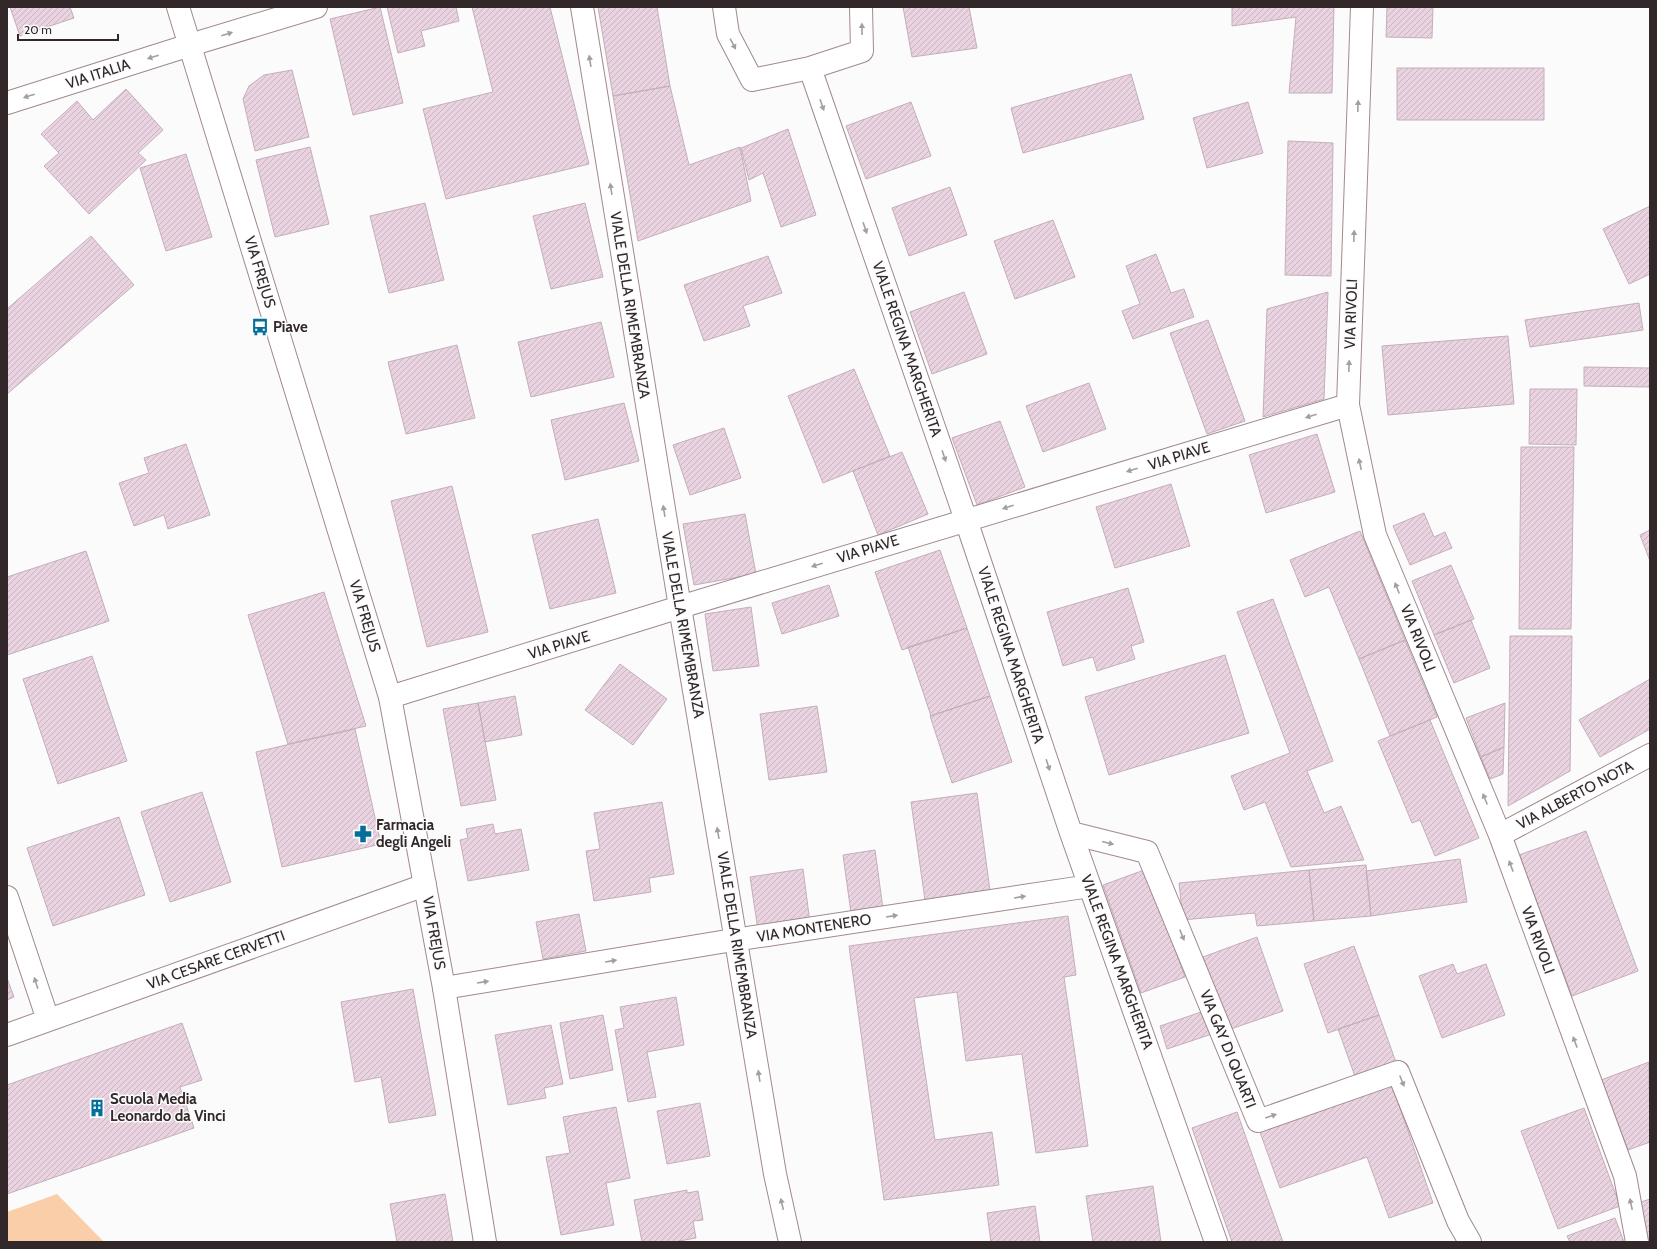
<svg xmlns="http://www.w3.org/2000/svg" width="1657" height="1249" viewBox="0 0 1657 1249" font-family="Cabin,sans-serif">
  <defs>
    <pattern id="building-hatch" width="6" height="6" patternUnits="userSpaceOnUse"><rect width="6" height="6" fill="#ead3e0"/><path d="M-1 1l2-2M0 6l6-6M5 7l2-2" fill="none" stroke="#c9b5c0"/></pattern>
  </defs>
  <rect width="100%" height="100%" fill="#fbfbfb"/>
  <path fill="#facea8" d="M57 1194 104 1242H7V1212Z"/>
  <path fill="url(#building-hatch)" stroke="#c4aeba" d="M10 7H70L74 18 20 36Z
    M380 7 403 103 353 115 330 19Z
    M387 7H456L459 21 421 31 425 46 398 53Z
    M472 7H550L589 164 446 199 423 109 493 92Z
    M598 7H657L670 86 613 96Z
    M903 7H969L977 48 912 57Z
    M1232 7H1334L1332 93H1289L1296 17 1232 26Z
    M1387 7H1433L1432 38 1386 37Z
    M1397 68H1544V120H1397Z
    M292 70 309 137 255 151 243 99 249 86 264 75Z
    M1131 74 1144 119 1023 153 1011 108Z
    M670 86 689 165 740 147 751 201 638 241 613 96Z
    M126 89 163 130 138 153 146 160 89 214 44 166 59 153 41 134 77 101 93 120Z
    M911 102 931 156 866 179 846 126Z
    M1248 102 1263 153 1207 168 1193 118Z
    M788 129 816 215 781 227 763 173 749 180 741 148Z
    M1288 141 1333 143 1331 276 1285 275Z
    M310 147 329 224 275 237 256 160Z
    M186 154 212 237 166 251 140 168Z
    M950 187 967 235 909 256 892 208Z
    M425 203 444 280 389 293 370 216Z
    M585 203 603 277 551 289 533 216Z
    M1650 206V274L1629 284 1603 229Z
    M1053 220 1075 277 1015 299 994 241Z
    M91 236 134 285 7 394V309Z
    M1156 254 1171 293 1184 289 1194 317 1133 339 1122 311 1140 304 1126 266Z
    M768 256 782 293 743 306 750 326 704 341 684 285Z
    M964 292 987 354 932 374 910 312Z
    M1328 292 1324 399 1263 417 1267 309Z
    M1639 303 1643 330 1530 347 1525 320Z
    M1208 320 1245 421 1207 434 1170 333Z
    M601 322 614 377 531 397 518 342Z
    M1508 336 1514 404 1388 415 1382 346Z
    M457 345 475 418 406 434 388 362Z
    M1584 367 1650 368V387L1584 386Z
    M854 369 890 456 823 483 788 396Z
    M1089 383 1106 429 1043 452 1026 406Z
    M1530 389H1577L1576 445 1529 444Z
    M624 403 639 461 565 480 551 420Z
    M1000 421 1025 487 977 505 952 438Z
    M724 428 741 478 690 495 673 445Z
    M1317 434 1335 492 1266 513 1249 455Z
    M186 444 210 515 168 529 164 515 134 526 119 483 149 473 144 458Z
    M1521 447H1574L1571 629H1519Z
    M902 452 928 514 878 535 853 471Z
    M1171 484 1190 546 1115 568 1096 507Z
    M452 486 488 632 427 647 391 501Z
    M1424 513 1434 537 1445 532 1452 548 1410 565 1393 526Z
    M745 514 756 574 694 585 683 524Z
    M598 519 616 593 550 609 532 535Z
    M1650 530V561L1640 535Z
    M1360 531 1405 640 1359 659 1329 587 1305 597 1290 560Z
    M940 550 967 628 902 650 875 572Z
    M86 551 109 621 7 655V577Z
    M1451 565 1474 619 1434 635 1412 581Z
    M829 585 839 616 782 634 772 603Z
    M1128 588 1144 642 1131 646 1135 659 1097 671 1093 657 1063 666 1047 612Z
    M324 592 366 726 288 744 248 615Z
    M1273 599 1333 761 1307 771 1324 813 1341 806 1364 860 1291 867 1265 802 1244 810 1231 776 1290 753 1237 612Z
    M751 607 759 666 713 671 705 614Z
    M1471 620 1490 668 1454 683 1434 635Z
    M967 628 990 696 931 716 908 647Z
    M1510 636H1572L1570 771 1508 806Z
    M1405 640 1437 717 1390 736 1359 659Z
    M1225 655 1249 733 1109 775 1085 697Z
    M92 656 127 761 58 784 23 679Z
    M620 664 667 699 633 745 585 710Z
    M1650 679V729L1600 757 1579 720Z
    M515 696 522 735 485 742 478 703Z
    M990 696 1012 762 952 783 930 716Z
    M478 703 496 800 461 806 443 709Z
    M1505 703 1504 747 1481 757 1466 718Z
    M817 706 827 772 769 780 760 714Z
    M1430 720 1479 838 1435 856 1420 820 1412 823 1378 741Z
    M355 729 381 844 282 867 256 752Z
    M1504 747 1503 774 1490 779 1481 757Z
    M202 792 231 882 170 902 141 812Z
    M977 793 990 891 925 900 911 802Z
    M662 802 674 874 649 878 651 892 594 901 586 851 600 849 594 813Z
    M119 817 145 895 53 926 27 848Z
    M493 824 495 834 521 829 529 870 468 881 460 840 468 838 466 829Z
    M1586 831 1638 971 1572 996 1519 855Z
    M875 850 883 909 851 913 843 855Z
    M1460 859 1467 902 1371 916 1366 871Z
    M1366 865 1371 916 1314 921 1309 870Z
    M803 869 810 923 758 930 750 877Z
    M1147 869 1185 977 1141 993 1103 885Z
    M1309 870 1314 921 1257 926 1255 913 1183 920 1179 883Z
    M579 914 586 951 543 959 536 922Z
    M1068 916 1076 975 1064 977 1088 1146 1036 1153 1022 1054 966 1061 957 992 914 998 935 1140 992 1132 999 1185 884 1200 849 946Z
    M1257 937 1283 1011 1228 1030 1203 957Z
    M1354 946 1379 1015 1328 1033 1304 964Z
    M1453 964 1457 974 1486 964 1505 1015 1442 1038 1419 976Z
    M7 978 14 997 7 1000Z
    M413 989 436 1115 389 1123 381 1077 355 1082 341 1002Z
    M676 997 684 1045 647 1052 656 1097 628 1102 615 1030 624 1028 620 1007Z
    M1207 1010 1215 1033 1167 1049 1160 1026Z
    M603 1015 613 1070 570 1079 560 1023Z
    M1379 1015 1397 1065 1356 1079 1338 1029Z
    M182 1023 202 1080 180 1087 194 1128 7 1194V1085Z
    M551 1025 563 1084 544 1088 546 1098 508 1105 495 1035Z
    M1649 1062 1650 1142 1628 1150 1601 1080Z
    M1392 1085 1433 1203 1389 1218 1367 1157 1280 1188 1260 1132Z
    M700 1103 710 1156 667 1164 657 1111Z
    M616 1107 630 1178 606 1183 614 1225 561 1235 546 1157 570 1153 563 1117Z
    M1584 1108 1620 1206 1558 1229 1521 1131Z
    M1237 1112 1283 1242H1232L1192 1128Z
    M1153 1186 1161 1242H1093L1086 1196Z
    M687 1190V1193L698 1191 703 1220 693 1221 696 1238 674 1242H642L634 1200Z
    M445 1194 453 1242H397L390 1204Z
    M1650 1199V1242H1646L1641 1202Z
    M1035 1206 1040 1242H991L987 1213Z
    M1615 1218 1624 1242H1570L1567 1236Z"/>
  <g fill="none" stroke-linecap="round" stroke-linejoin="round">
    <g stroke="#a1898c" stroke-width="24">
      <path id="minor" d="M582 7 680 607 775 1174 790 1242
        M724 7 728 34 752 80 810 68 862 51 861 7
        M1362 7 1348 405 1375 535 1500 835 1625 1176 1637 1242
        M810 68 966 520 1071 833 1216 1242
        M7 103 190 45
        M390 697 680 607 1348 405
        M1071 833 1147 852 1258 1121 1398 1072 1458 1221 1470 1242
        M1500 835 1650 755
        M7 897 48 1020
        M444 988 721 942 1090 886
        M7 1035 425 885"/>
    </g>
    <g stroke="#a1898c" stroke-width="24">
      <path id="tertiary" d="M178 7 390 697 444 988 485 1242
        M190 45 316 7"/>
    </g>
    <use href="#minor" stroke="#fff" stroke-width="22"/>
    <use href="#tertiary" stroke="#fff" stroke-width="22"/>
  </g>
  <defs><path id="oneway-solid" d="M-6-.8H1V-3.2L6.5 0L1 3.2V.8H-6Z"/></defs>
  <g fill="#a39e9f">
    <use href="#oneway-solid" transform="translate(862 29) rotate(-91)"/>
    <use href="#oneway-solid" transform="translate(227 34) rotate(-17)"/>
    <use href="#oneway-solid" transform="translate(733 44) rotate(62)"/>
    <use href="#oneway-solid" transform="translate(153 57) rotate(162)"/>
    <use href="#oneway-solid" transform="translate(590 61) rotate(-99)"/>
    <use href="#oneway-solid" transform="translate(29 96) rotate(162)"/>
    <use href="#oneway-solid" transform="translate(822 105) rotate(71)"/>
    <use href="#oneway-solid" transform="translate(1358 106) rotate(-88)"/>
    <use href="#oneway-solid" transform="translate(611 189) rotate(-99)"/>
    <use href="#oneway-solid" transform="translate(865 228) rotate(71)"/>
    <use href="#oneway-solid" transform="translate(1354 236) rotate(-88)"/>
    <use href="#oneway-solid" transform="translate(1349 366) rotate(-88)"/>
    <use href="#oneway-solid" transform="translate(1311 416) rotate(163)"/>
    <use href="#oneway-solid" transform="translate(944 456) rotate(71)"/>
    <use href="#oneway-solid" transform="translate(1360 464) rotate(-102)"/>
    <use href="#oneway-solid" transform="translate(1132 470) rotate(163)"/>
    <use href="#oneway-solid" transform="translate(1008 507) rotate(163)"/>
    <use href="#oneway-solid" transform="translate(664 511) rotate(-99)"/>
    <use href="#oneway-solid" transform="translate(817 565) rotate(163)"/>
    <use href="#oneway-solid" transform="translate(1397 588) rotate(-112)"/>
    <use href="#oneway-solid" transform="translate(1048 765) rotate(72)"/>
    <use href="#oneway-solid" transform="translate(1485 799) rotate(-112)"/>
    <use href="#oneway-solid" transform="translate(718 833) rotate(-100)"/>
    <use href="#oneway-solid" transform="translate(1108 843) rotate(14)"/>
    <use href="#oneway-solid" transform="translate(1511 866) rotate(-110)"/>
    <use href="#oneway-solid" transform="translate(1020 897) rotate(-9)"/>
    <use href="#oneway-solid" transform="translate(892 916) rotate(-9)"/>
    <use href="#oneway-solid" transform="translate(1182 935) rotate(68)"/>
    <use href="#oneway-solid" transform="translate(611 961) rotate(-9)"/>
    <use href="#oneway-solid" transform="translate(483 982) rotate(-9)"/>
    <use href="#oneway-solid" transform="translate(36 983) rotate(-108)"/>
    <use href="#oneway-solid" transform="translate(1575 1042) rotate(-110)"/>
    <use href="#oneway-solid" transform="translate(759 1076) rotate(-99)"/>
    <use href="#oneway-solid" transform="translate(1402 1081) rotate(68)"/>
    <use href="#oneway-solid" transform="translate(1271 1116) rotate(-19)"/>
    <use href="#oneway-solid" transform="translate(782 1204) rotate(-103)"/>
    <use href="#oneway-solid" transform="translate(1631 1204) rotate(-102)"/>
  </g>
  <defs>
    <g id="bus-bare" transform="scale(1.38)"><path d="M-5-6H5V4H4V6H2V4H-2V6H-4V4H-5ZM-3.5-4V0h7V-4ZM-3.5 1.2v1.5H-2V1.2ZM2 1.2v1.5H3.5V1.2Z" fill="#046f9b" stroke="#fbfbfb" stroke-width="2.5" paint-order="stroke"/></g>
    <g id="pharmacy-bare" transform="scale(1.38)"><path d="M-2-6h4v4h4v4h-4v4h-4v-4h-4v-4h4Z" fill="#046f9b" stroke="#fbfbfb" stroke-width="2.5" paint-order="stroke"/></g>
    <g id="building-bare" transform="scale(1.38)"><path d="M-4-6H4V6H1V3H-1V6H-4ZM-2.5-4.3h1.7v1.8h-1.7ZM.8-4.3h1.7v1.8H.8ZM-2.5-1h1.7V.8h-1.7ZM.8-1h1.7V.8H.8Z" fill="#046f9b" stroke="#fbfbfb" stroke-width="2.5" paint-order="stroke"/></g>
  </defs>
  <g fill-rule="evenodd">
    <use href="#bus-bare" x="260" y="327"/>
    <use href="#pharmacy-bare" x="363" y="834"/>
    <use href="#building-bare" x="97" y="1108"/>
  </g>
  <g text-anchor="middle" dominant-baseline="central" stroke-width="3" stroke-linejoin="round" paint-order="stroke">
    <g font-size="15" fill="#322829" stroke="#fbfbfb">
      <text transform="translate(98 74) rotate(-18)">VIA ITALIA</text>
      <text transform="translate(260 272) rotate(73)">VIA FREJUS</text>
      <text transform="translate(630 305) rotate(81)">VIALE DELLA RIMEMBRANZA</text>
      <text transform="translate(1351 314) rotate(-88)">VIA RIVOLI</text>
      <text transform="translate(907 349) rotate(71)">VIALE REGINA MARGHERITA</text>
      <text transform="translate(1179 456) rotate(-17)">VIA PIAVE</text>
      <text transform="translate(868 549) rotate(-17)">VIA PIAVE</text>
      <text transform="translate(365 616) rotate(73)">VIA FREJUS</text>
      <text transform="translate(683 625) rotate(80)">VIALE DELLA RIMEMBRANZA</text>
      <text transform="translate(1418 638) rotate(68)">VIA RIVOLI</text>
      <text transform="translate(559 645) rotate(-17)">VIA PIAVE</text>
      <text transform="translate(1011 655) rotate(72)">VIALE REGINA MARGHERITA</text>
      <text transform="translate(1575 795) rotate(-28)">VIA ALBERTO NOTA</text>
      <text transform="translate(814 928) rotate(-9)">VIA MONTENERO</text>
      <text transform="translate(434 933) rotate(80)">VIA FREJUS</text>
      <text transform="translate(1538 940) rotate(70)">VIA RIVOLI</text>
      <text transform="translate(737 945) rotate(81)">VIALE DELLA RIMEMBRANZA</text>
      <text transform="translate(216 960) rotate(-20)">VIA CESARE CERVETTI</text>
      <text transform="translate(1117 962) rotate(70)">VIALE REGINA MARGHERITA</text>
      <text transform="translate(1228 1049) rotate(68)">VIA GAY DI QUARTI</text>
    </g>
    <g font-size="15" font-weight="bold" fill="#322829" stroke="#fbfbfb" text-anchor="start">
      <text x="273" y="327">Piave</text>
      <text x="376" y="825">Farmacia<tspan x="376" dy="17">degli Angeli</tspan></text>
      <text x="110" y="1099">Scuola Media<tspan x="110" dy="17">Leonardo da Vinci</tspan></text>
    </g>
  </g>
  <rect width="1657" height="1249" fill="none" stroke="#322829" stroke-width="16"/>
  <path d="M18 34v6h100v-6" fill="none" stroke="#322829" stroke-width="2"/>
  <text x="24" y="34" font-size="12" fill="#322829" stroke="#fbfbfb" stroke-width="3" paint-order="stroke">20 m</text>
</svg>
